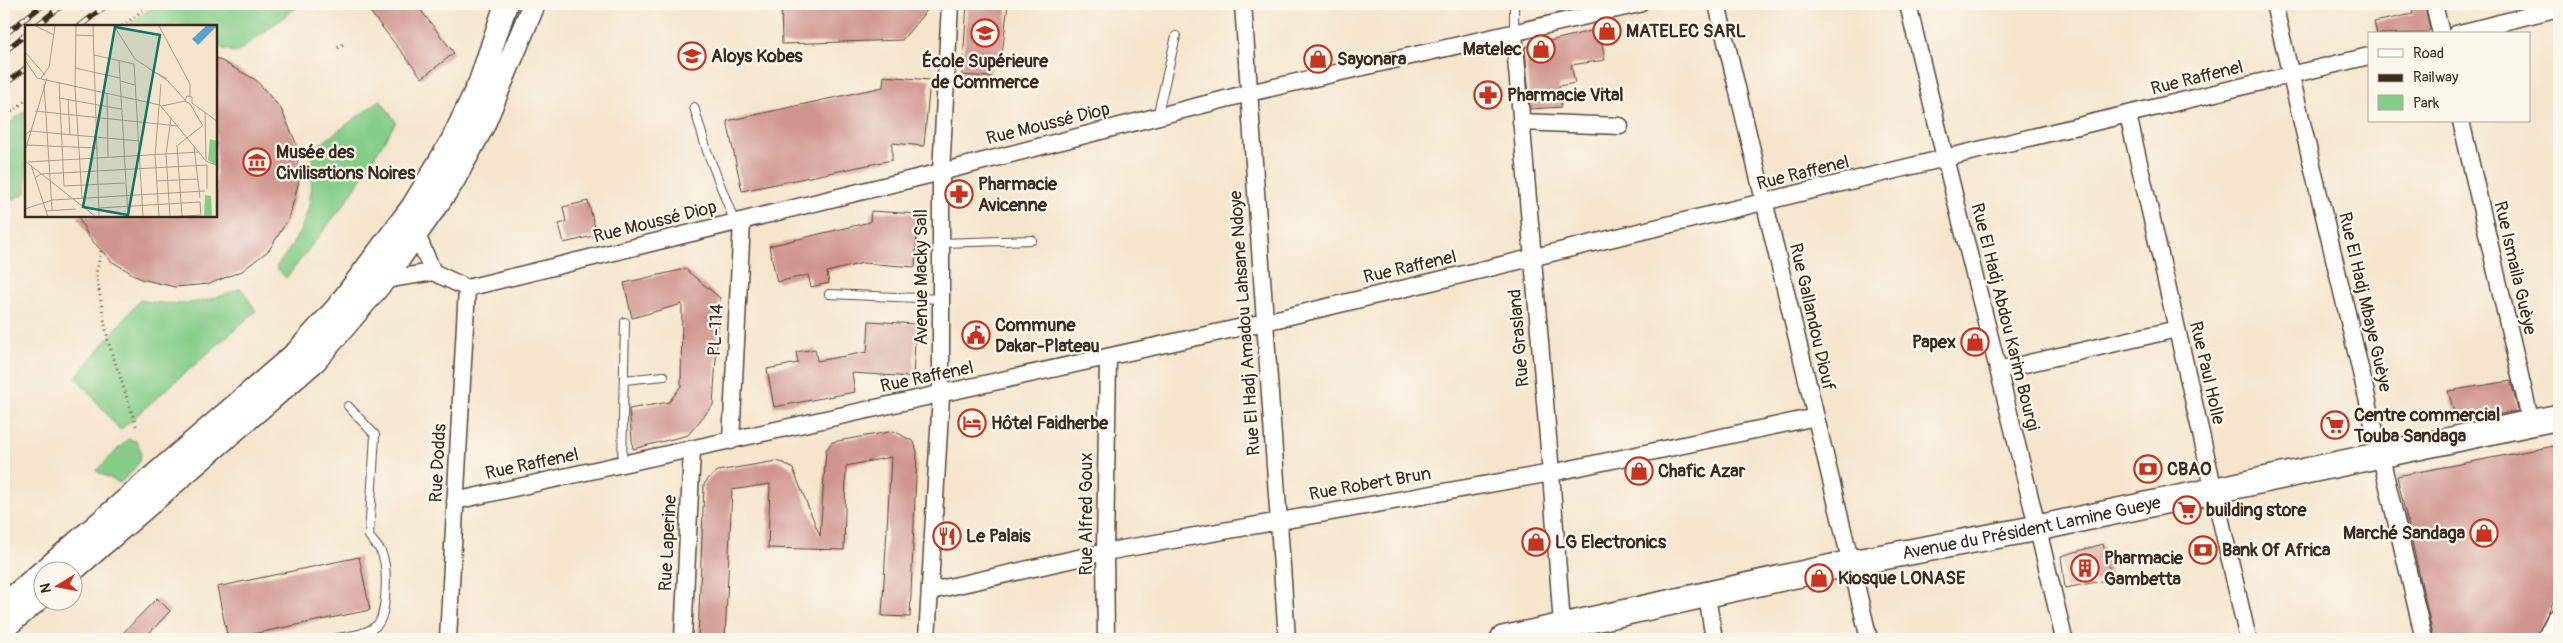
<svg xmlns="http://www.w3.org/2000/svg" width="2563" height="643" viewBox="0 0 2563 643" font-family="Pangolin,sans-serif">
  <rect width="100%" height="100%" fill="#fbf7ec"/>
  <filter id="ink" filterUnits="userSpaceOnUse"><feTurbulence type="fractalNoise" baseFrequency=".02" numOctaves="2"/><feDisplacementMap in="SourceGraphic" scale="10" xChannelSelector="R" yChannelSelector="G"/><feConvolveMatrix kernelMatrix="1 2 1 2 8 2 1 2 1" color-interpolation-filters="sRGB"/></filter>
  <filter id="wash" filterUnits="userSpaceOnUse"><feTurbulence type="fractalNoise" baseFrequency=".0096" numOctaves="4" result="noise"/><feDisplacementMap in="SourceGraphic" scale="20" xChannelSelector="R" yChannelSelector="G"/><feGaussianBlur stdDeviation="1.12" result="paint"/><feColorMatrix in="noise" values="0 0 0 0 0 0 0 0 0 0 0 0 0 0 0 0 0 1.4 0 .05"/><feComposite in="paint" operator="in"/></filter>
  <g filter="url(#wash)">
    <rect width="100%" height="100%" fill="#f5e5cd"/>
    <path fill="#86cd89" stroke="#607c54" d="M157 4H301L236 53 216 46V26H127Z
      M380 100 396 122 346 202 286 278 276 267C307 229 315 201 311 151Z
      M26 110V193L4 203V128Z
      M241 288 256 311 120 430 76 377 140 300C180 307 204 304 241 288Z
      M128 439 136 441C149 459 132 471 120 483L96 471Z"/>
    <g id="blocks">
      <path fill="#cf948e" d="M364 4H416L454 53 422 78Z
        M781 4H932L902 40 782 44Z
        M967 4H1008L1001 63 992 62 990 77 962 75Z
        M2411 4H2424L2430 29 2427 33 2377 34 2374 22 2413 14Z
        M1599 29 1605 60 1571 65 1575 83 1559 86 1561 107 1530 109 1525 47Z
        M216 58 256 80 281 109 296 143 299 181 289 218 269 250 242 271 209 284 175 287 141 279 111 261 88 236 78 216H216Z
        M884 76 930 80 924 146 892 143V160L742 191 727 121 883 87Z
        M588 201 597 235 564 243 559 224 566 222 563 207Z
        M871 211 918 214 915 267 863 263 827 272 829 283 811 287 808 275 777 282 769 246 870 222Z
        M685 269 720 298 713 405 688 435 633 449 629 409 669 402 681 386 682 304 632 318 624 283Z
        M869 321 916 324 913 377 852 373 855 392 774 407 767 369 798 363 796 352 815 349 817 361 867 352Z
        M2511 381 2518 411 2457 422 2448 391Z
        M894 431 914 442 917 452 910 617 882 616 891 457 846 466 844 550 768 548 770 484 732 490 725 639H698L704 484 710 477 718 471 776 461 784 463 793 469 820 536 826 450 832 442Z
        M2559 445V590L2535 639H2434L2397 476Z
        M2103 544 2112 579 2065 588 2061 556Z
        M359 557 370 610 228 639 217 587Z
        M157 598 170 611 144 639H117Z"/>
    </g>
  </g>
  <g filter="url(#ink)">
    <use href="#blocks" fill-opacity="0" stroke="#574638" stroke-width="1"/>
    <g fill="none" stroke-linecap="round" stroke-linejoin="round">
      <g stroke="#574638" stroke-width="10">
        <path id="lane" d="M1514 33V4
          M694 107 707 151 735 223
          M1157 117 1176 36
          M941 243 1032 240
          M829 294 941 299
          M624 380 664 376
          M622 465 625 322
          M333 639C347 636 366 635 377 625 387 616 388 567 382 554 380 548 373 542 369 536L375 435 348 406"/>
      </g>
      <g stroke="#574638" stroke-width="19">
        <path id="street" d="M1243 4 1287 639
          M1717 4 1869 639
          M1908 4C1957 216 2015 427 2064 639
          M2274 4 2424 639
          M2434 4 2441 34
          M1514 33 1551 473 1563 639
          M2456 34 2559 8
          M2128 115 2248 639
          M2461 121 2531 423
          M1521 122 1620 126
          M417 235 433 272
          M384 280 433 272 467 288
          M467 288 941 172 1249 93 1639 4
          M1999 370 2177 329
          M731 441 742 221
          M455 501 1265 322 2369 56
          M931 591 1105 552 1551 473 1816 417
          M1707 596 1714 639
          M448 639 467 288
          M683 639 692 450
          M927 639 941 395V172L950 4
          M1106 639 1105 552 1108 358"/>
      </g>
      <g stroke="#574638" stroke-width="25">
        <path id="secondary" d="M45 570 297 352 336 309 413 206 452 141 480 82 506 4
          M72 571 315 361 384 280 452 183 483 126 534 4
          M4 605 42 572
          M4 628 42 596"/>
      </g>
      <g stroke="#574638" stroke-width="28">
        <g id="primary">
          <path id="s1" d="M1503 639 1851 563 2038 528 2559 417"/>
          <path d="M2550 639 2559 621"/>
        </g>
      </g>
      <path stroke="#574638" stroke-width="3" stroke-dasharray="1 4" stroke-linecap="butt" d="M122 26 151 4
        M338 48 346 42
        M4 118 26 100
        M101 251 96 274 108 341 137 428"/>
      <use href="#lane" stroke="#fff" stroke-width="8"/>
      <use href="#street" stroke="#fff" stroke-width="16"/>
      <use href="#secondary" stroke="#fff" stroke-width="22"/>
      <use href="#primary" stroke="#fff" stroke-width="25"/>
      <g stroke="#3b2a1e" stroke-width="5.5">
        <path id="rail" d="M36 26 64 4
          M80 26 108 4
          M4 35 44 4
          M4 52 26 34
          M4 85 26 68"/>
      </g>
      <use href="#rail" stroke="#fbf7ec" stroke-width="4" stroke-dasharray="11" stroke-linecap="butt"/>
    </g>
  </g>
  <defs>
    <g id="shop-ring" transform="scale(1.4375)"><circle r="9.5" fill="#fbf7ec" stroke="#c8321e" stroke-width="1.5"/><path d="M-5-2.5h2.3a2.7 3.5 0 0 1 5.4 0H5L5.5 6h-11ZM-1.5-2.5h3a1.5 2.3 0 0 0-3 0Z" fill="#c8321e"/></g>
    <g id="university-ring" transform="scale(1.4375)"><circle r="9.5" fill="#fbf7ec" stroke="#c8321e" stroke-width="1.5"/><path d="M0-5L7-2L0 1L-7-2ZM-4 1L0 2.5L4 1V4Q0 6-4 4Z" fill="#c8321e"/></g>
    <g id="school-ring" transform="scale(1.4375)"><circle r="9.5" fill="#fbf7ec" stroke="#c8321e" stroke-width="1.5"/><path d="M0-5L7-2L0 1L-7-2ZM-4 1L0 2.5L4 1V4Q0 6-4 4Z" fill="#c8321e"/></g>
    <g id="pharmacy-ring" transform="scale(1.4375)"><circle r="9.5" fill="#fbf7ec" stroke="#c8321e" stroke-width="1.5"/><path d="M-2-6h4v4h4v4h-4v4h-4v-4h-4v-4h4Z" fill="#c8321e"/></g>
    <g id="museum-ring" transform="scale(1.4375)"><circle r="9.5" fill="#fbf7ec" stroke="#c8321e" stroke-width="1.5"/><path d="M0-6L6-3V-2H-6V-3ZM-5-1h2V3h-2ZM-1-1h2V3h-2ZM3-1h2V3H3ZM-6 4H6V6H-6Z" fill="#c8321e"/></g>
    <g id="civic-ring" transform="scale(1.4375)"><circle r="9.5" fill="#fbf7ec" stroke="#c8321e" stroke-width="1.5"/><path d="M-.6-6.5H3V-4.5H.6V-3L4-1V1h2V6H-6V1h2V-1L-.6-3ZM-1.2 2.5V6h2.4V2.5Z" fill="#c8321e"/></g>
    <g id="hotel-ring" transform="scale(1.4375)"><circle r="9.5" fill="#fbf7ec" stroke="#c8321e" stroke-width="1.5"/><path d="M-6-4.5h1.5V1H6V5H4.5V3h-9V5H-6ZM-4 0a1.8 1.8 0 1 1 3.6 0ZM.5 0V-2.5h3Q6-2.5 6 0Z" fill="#c8321e"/></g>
    <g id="supermarket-ring" transform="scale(1.4375)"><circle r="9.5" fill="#fbf7ec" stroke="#c8321e" stroke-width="1.5"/><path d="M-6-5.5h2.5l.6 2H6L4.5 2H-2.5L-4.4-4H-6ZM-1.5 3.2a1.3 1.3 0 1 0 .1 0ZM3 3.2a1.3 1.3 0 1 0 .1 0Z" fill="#c8321e"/></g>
    <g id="bank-ring" transform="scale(1.4375)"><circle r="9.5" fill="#fbf7ec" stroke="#c8321e" stroke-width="1.5"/><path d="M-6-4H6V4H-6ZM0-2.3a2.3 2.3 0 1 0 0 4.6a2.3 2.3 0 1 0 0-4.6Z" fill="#c8321e"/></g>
    <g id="restaurant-ring" transform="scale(1.4375)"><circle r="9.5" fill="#fbf7ec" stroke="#c8321e" stroke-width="1.5"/><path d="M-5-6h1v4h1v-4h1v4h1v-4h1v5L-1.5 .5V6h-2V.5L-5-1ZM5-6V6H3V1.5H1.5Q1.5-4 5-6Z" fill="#c8321e"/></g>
    <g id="building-ring" transform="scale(1.4375)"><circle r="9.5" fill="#fbf7ec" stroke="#c8321e" stroke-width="1.5"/><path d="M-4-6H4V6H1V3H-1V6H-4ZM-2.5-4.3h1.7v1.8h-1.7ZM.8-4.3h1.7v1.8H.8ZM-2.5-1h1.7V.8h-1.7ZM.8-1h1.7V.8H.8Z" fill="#c8321e"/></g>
  </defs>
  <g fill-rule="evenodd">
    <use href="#shop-ring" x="1607" y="31"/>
    <use href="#university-ring" x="985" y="33"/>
    <use href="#shop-ring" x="1541" y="49"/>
    <use href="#school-ring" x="692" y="56"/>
    <use href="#shop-ring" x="1318" y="59"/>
    <use href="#pharmacy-ring" x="1488" y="95"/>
    <use href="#museum-ring" x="257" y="162"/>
    <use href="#pharmacy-ring" x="959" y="194"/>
    <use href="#civic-ring" x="976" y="335"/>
    <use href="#shop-ring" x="1975" y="342"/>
    <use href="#hotel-ring" x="972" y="423"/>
    <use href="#supermarket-ring" x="2335" y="425"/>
    <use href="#bank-ring" x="2148" y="469"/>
    <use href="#shop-ring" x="1639" y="471"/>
    <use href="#supermarket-ring" x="2187" y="510"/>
    <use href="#shop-ring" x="2484" y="533"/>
    <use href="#restaurant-ring" x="947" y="536"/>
    <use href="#shop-ring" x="1536" y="542"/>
    <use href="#bank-ring" x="2203" y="550"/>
    <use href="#building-ring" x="2085" y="568"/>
    <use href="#shop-ring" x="1819" y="578"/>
  </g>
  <g text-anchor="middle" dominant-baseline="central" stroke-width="4.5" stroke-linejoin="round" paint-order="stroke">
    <g font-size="18" font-weight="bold" fill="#3b2a1e" stroke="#fbf7ec" text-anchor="start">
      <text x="1626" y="31">MATELEC SARL</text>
      <text x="1522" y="49" text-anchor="end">Matelec</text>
      <text x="711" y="56">Aloys Kobes</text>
      <text x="1337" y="59">Sayonara</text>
      <text x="985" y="61" text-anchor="middle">École Supérieure<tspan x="985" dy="21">de Commerce</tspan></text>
      <text x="1507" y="95">Pharmacie Vital</text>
      <text x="276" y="152">Musée des<tspan x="276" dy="21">Civilisations Noires</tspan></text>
      <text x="978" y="184">Pharmacie<tspan x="978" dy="21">Avicenne</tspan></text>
      <text x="995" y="325">Commune<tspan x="995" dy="21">Dakar-Plateau</tspan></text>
      <text x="1956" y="342" text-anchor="end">Papex</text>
      <text x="2354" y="415">Centre commercial<tspan x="2354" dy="21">Touba Sandaga</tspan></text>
      <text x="991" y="423">Hôtel Faidherbe</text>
      <text x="2167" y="469">CBAO</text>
      <text x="1658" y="471">Chafic Azar</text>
      <text x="2206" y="510">building store</text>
      <text x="2465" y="533" text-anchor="end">Marché Sandaga</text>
      <text x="966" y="536">Le Palais</text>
      <text x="1555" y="542">LG Electronics</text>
      <text x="2222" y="550">Bank Of Africa</text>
      <text x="2104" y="558">Pharmacie<tspan x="2104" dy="21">Gambetta</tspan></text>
      <text x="1838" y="578">Kiosque LONASE</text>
    </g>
    <g font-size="18" fill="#3b2a1e" stroke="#fbf7ec">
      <text transform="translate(2197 78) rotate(-14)">Rue Raffenel</text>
      <text transform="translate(1048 124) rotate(-14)">Rue Moussé Diop</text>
      <text transform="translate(1803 173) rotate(-14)">Rue Raffenel</text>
      <text transform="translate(655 222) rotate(-14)">Rue Moussé Diop</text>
      <text transform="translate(1410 267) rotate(-13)">Rue Raffenel</text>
      <text transform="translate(2515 268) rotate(77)">Rue Ismaila Guèye</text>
      <text transform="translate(921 277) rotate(-90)">Avenue Macky Sall</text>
      <text transform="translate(2365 302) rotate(77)">Rue El Hadj Mbaye Guèye</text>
      <text transform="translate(1812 317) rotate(77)">Rue Gallandou Diouf</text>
      <text transform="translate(2005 317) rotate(76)">Rue El Hadj Abdou Karim Bourgi</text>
      <text transform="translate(1245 323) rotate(-94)">Rue El Hadj Amadou Lahsane Ndoye</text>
      <text transform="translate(716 330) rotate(-87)">PL-114</text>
      <text transform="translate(1519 338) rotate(-95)">Rue Grasland</text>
      <text transform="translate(2207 373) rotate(77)">Rue Paul Holle</text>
      <text transform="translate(927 377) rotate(-12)">Rue Raffenel</text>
      <text transform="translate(438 463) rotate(-87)">Rue Dodds</text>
      <text transform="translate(532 464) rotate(-12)">Rue Raffenel</text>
      <text transform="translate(1370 484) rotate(-10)">Rue Robert Brun</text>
      <text transform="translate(1086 514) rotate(-90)">Rue Alfred Goux</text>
      <text stroke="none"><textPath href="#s1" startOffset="540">Avenue du Président Lamine Gueye</textPath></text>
      <text transform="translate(668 543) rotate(-87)">Rue Laperine</text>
    </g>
  </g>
  <g transform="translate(25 25)">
    <rect width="192" height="192" fill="#f5e5cd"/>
    <path d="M185 114 192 116V141L183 135ZM180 170 186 171 187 192H179Z" fill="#86cd89"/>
    <path d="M181 1H192L173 20 167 14Z" fill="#54a4ce"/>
    <path fill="none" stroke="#ab9a87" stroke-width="1" d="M11 1 29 10M51 1 50 61 57 173M68 1 74 192M89 1 110 34 143 56 160 75M134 1 165 59V71M51 10 69 11M0 27 20 50M69 30 109 39M0 35 12 53 135 80 181 136 193 141M94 36 103 192M109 39 118 192M50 43 95 53M123 43 142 54M16 53 24 42 30 1M95 56 110 60M34 57 39 161M19 59 27 185M82 68 83 133M34 73 96 84M43 74 45 110M167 78 193 97M165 79 178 101M165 79 160 76 162 71 167 72V78M137 81 160 76M10 86 153 101M180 88 181 135M0 110 5 106 114 116M2 120 72 123M152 120 157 192M153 120 177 101M169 122 175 173M0 126 22 53M0 136 71 192M3 137 174 127M6 140 23 192M182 140V164M10 153 16 149 182 140M131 156 172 154M39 161 100 158M175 177 176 192M74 183 175 177M0 184 27 175 180 166M21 186 51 184M134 192 130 130 136 59M144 192 175 190M145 192 141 129 146 93M192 192 193 165"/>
    <path fill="#0f766e" fill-opacity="0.15" stroke="#0f766e" stroke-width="2.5" d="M90 2 135 10 103 190 58 182Z"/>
    <rect width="192" height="192" fill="none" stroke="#3b2a1e" stroke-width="2.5"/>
  </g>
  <rect width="2563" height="643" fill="none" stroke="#fbf7ec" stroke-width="20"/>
  <rect x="2368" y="32" width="162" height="90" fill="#fbf7ec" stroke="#aea59a"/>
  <rect x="2378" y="49" width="25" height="8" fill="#ffffff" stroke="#aea59a"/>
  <text x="2413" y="58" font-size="15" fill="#3b2a1e">Road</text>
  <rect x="2378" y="74" width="25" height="8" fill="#3b2a1e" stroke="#aea59a"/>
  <text x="2413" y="82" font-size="15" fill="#3b2a1e">Railway</text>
  <rect x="2378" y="95" width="25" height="15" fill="#86cd89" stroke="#aea59a"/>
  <text x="2413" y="108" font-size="15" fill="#3b2a1e">Park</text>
  <g transform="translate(58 586) rotate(260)"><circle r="24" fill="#fbf7ec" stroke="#aea59a"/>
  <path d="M0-4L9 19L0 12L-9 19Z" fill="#c8321e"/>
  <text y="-8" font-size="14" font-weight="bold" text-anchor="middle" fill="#3b2a1e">N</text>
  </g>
</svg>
